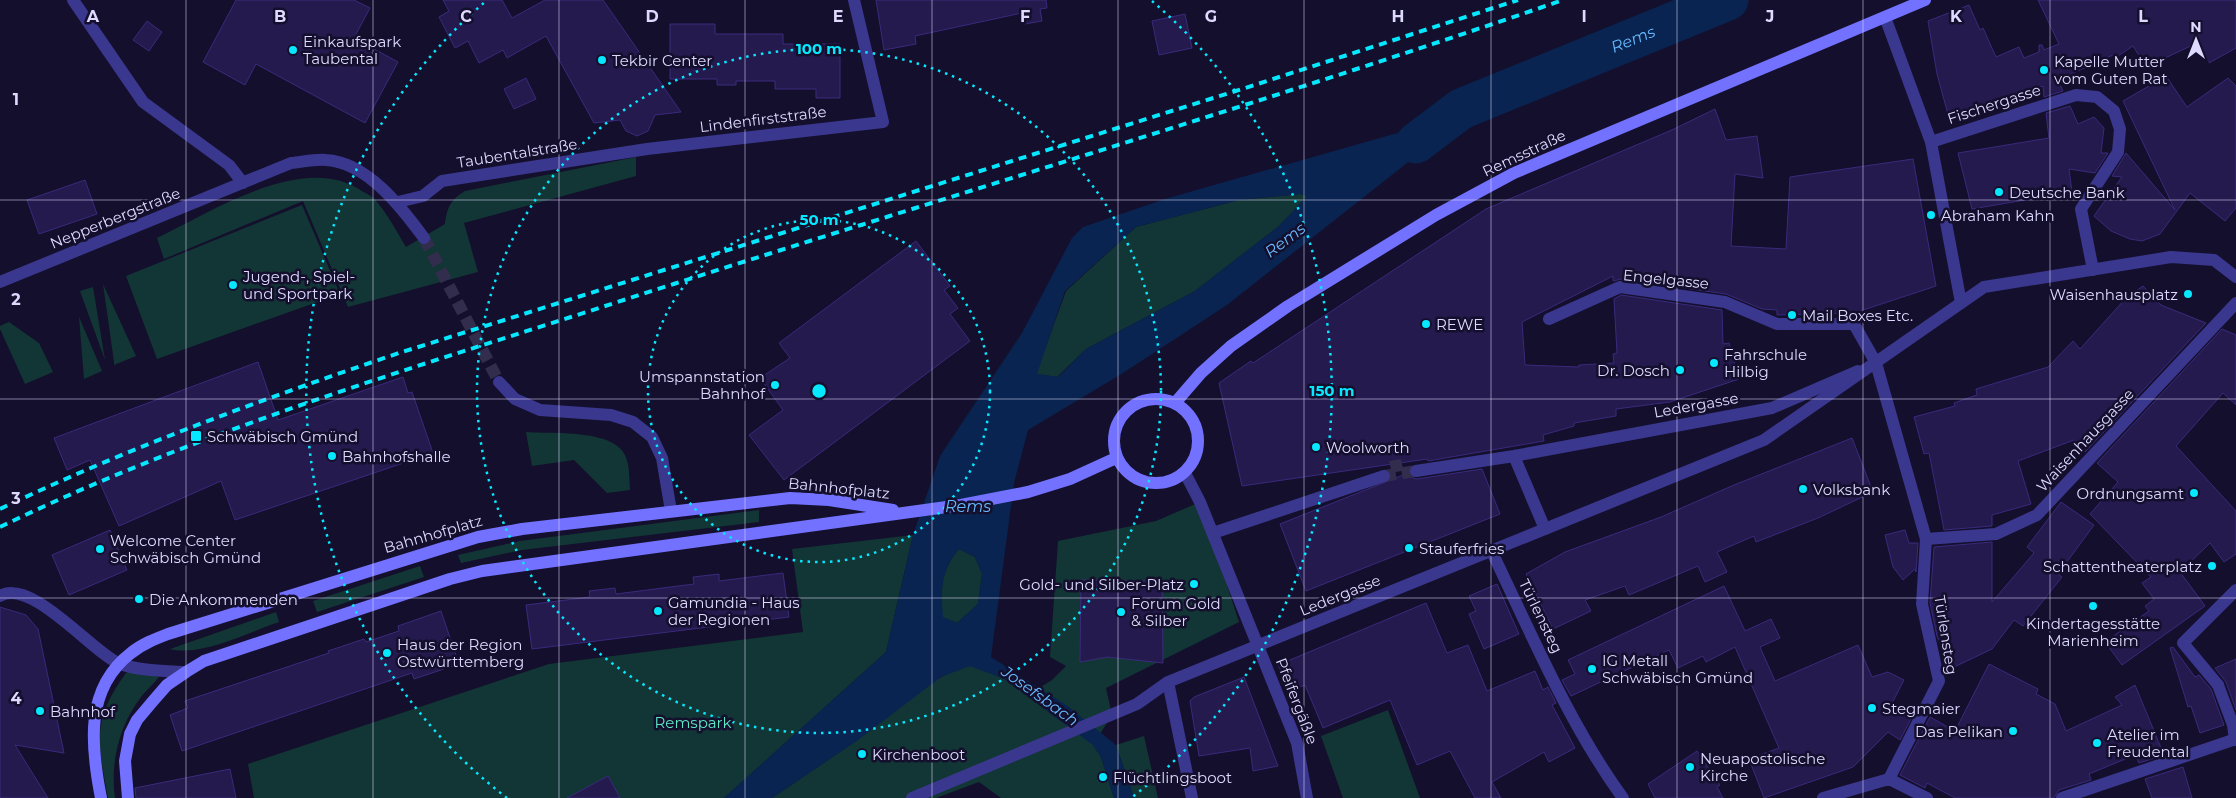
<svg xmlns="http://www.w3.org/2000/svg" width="2236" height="798" viewBox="0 0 2236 798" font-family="Montserrat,sans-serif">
  <rect width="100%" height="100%" fill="#140f2c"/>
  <path fill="#123635" d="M636 157V176L464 223 478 272 348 307 303 201 164 259 157 238C212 212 303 151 362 191 367 194 374 197 377 202 388 215 397 232 406 247L445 224C447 208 450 200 465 191Z
    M1300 194 1308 196 1279 226 1195 291 1086 349 1057 377 1036 374 1066 291 1136 227 1239 200Z
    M302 205 340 294 157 359 126 276Z
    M103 284 136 356 114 365V362Z
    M93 287 105 360 80 291Z
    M79 317 102 371 84 379Z
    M9 322 39 343 53 372 25 384 0 329V326Z
    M526 432C551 434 613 429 625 455 630 465 629 479 630 490L607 493 574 460 532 466Z
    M1200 502 1239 622 1106 688 1112 715 1093 745 1101 757 1114 798H1001L979 782 936 798H772C800 779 829 760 857 740 883 722 941 667 971 666 988 665 1014 685 1028 695L1052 680 1066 666 1050 657 1058 541 1156 521Z
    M759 510V522L522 550 461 563 458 555 520 541Z
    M913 535 886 652 724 798H254L248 764 549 664 803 632 792 549Z
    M959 549 975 557 982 574 978 604 957 623 942 617C941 590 940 571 959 549Z
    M420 566 424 577 317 612 313 601Z
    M276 612 279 622C249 632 201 657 170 649Z
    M131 670 159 677C154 684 146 690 141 697 119 726 110 762 115 798H108C98 743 91 721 126 673Z
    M1388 710 1420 798H1343L1321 736Z
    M1144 736 1158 798H1134L1116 745Z"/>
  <path fill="#092451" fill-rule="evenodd" d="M1461 109 1421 152 1227 305 1123 373 1028 430 1014 483 991 657 1069 707 1116 745 1134 798H1114L1101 757 1093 745 1004 679 970 666 941 677 858 740 772 798H724L886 652 913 535 940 456 1022 333 1072 238 1083 227 1165 199 1415 128ZM1300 194 1307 196 1279 226 1195 291 1086 349 1058 377 1037 374 1065 291 1136 227 1239 200ZM959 549 975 557 982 574 978 604 957 623 943 617C941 590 940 571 959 549Z"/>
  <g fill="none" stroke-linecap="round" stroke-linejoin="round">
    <path stroke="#092451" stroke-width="41" id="s1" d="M1416 143 1461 109 1728 0"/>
  </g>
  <path fill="#241a4e" stroke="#3a2a7c" d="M236 0H354L370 8 354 38 398 62 365 123 256 64 245 85 203 62Z
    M443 0H502L512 18 545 0H603L681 112 655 115 648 131 637 136 626 131 620 120 594 123 546 36 507 58 503 50 479 63 468 41 455 48 439 17 449 11Z
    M876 0H1046L1047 8 1040 9 1042 21 1025 24 1022 13 915 36 916 44 884 50Z
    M2038 0H2236V48L2209 63 2197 43 2146 67 2133 46 2115 58 2113 55 2058 80 2063 91 2044 97 2043 86 1988 104 1989 107 1949 118 1937 74 1928 21 1969 5 1980 30 1983 28 1996 57 2019 47 2024 58 2039 52V45H2042L2044 50 2059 44Z
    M1185 14 1192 48 1159 55 1152 21Z
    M147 21 162 32 149 51 133 40Z
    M670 24H715V34H783V44H840V98H816V89H775V81H736V85H717V79H670Z
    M2166 76 2187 107 2228 78 2236 86V208L2225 221 2190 193 2160 234 2142 241 2130 239 2111 231 2094 216 2122 177 2112 176 2126 153 2175 210 2123 101Z
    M526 78 536 99 514 109 504 89Z
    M2070 106 2078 124 2094 117 2104 128 2101 153H2108L2095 173 2069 169 2072 192 1972 209 1958 153 2049 138 2046 113Z
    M1715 109 1726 140 1757 136 1763 178 1735 174 1731 246 1786 249 1790 177 1913 159 1936 286 1854 313 1777 315V310L1762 309 1726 294 1621 279 1613 281V276L1522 322 1525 365 1579 367V365L1614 363 1613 354 1617 353 1614 299 1621 295 1722 310 1723 344 1729 343 1739 379 1670 402 1616 409V416L1574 423V426L1543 435 1544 441 1428 461 1427 459 1242 486 1219 383 1251 361 1253 363 1486 209 1674 129Z
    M85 180 97 214 39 234 27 200Z
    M916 241 950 286 944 290 958 308 950 314 970 341 784 480 749 435 783 410 760 378 790 358 779 343Z
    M2143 286 2161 305 2206 323 2085 452 2074 440 2018 461 2031 504 1992 515V526L1944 530 1929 453 1924 454 1914 417 1955 406 1954 403 1977 395 1976 389 2048 367 2073 341 2080 349 2126 298Z
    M2222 329 2236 335V405L2223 393 2176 446 2236 511V554L2224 562 2210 543 2180 572 2205 606 2122 665 2105 642 2149 611 2145 606 2154 599 2142 583 2151 577 2090 514 2118 482 2097 463Z
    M258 362 278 420 403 377 408 393 412 392 433 453 235 520 221 481 119 526 90 460 67 470 54 438Z
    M1852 438 1873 492 1818 518 1756 542 1754 536 1717 552 1727 572 1705 582 1698 566 1629 595 1625 586 1585 600 1591 611 1553 629 1526 574 1565 552 1661 517 1734 485Z
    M1482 469 1500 514 1306 591 1280 524 1408 473 1413 478 1417 479Z
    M2061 502 2094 525 2058 574 2062 577 2023 626 2014 620 1992 649 1952 668 1937 636 1930 603 1934 547 1992 542V602L2034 553 2027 547Z
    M110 530 127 570 69 595 52 555Z
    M1905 530 1909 543H1918L1916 572 1915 569 1903 580 1893 567 1885 535Z
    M783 573 789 617 532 649 526 605 590 597 589 591 615 588 616 594 694 584 693 577 719 574V581Z
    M1081 580 1162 581 1163 663 1107 657 1080 662Z
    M1497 584 1519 634 1484 649 1469 614 1476 611 1469 596Z
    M1724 586 1745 631 1771 619 1780 638 1760 647 1775 681 1858 645 1872 677 1888 672 1904 680 1891 705 1912 717 1900 740 1888 732 1853 767 1764 798 1749 759 1779 748 1735 647 1706 662 1703 656 1678 668 1669 650 1571 696 1562 680 1575 674 1568 660Z
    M1426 603 1447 653 1468 645 1487 691 1535 671 1543 690 1548 687 1556 703 1552 705 1575 748 1549 762 1544 752 1492 782 1501 798H1475L1450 751 1417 765 1390 700 1323 728 1305 685 1290 691 1278 665Z
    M0 607 26 615 38 629 64 753 15 745 48 798H0Z
    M441 611 459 664 414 679 412 673 182 751 170 715 188 708 185 701 329 653 328 651 364 639 366 642 399 631 398 626Z
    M2173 647 2195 677 2199 675 2211 689 2224 725 2200 733 2191 706 2188 707 2170 648Z
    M2236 659V710L2226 682 2215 668Z
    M1989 664 2038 689 2036 694 2055 704 2066 731 2122 705 2115 697 2135 685 2164 755 2139 763 2135 755 2089 774 2091 780 2059 790 2054 798H1955L1927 783 1925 788 1900 775 1930 717 1955 731Z
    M1244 677 1278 766 1253 771 1250 748 1199 756 1190 701 1194 697Z
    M1697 751 1720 785 1717 787 1723 798H1655L1648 784Z
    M2183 767 2192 798H2152L2145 779Z
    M230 769 236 798H136L135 788Z
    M608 776 620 798H567Z"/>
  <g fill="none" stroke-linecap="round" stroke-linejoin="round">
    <path stroke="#322d4c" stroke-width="12" stroke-dasharray="12 6" stroke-linecap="butt" d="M1395 460 1398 474
      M1384 476 1416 471"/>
    <path stroke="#322d4c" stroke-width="12" stroke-dasharray="12 6" stroke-linecap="butt" d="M424 238 499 382"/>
    <path stroke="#3a378e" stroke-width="12" d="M1514 456 1545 529
      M1416 471 1514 456 1772 408 1858 371
      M1213 533 1384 476
      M2218 685 2233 725 2235 740"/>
    <path stroke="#3a378e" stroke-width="12" d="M73 0 143 102 229 165 243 183
      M1885 17 1931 142 1961 303
      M1931 142 2076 95 2097 97 2114 111 2120 129 2118 152 2081 209 2093 270
      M398 202 423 196 442 181 647 149 883 122 854 0
      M0 282 291 163C302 162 315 159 326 160 367 162 402 208 424 238
      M1549 319 1620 287 1725 302 1777 324H1854L1876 363 1926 539 1922 604 1939 681 1889 779 1823 798
      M499 382 515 399 540 410 611 415 633 422 652 437 662 458 671 511
      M1185 473 1200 502 1297 743 1307 798
      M1926 539 1996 534 2037 515 2236 303
      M1491 550C1530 631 1570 726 1623 798
      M0 596C31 577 94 654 120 664 141 671 164 671 186 672
      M1168 682 1192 798
      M2218 685 2183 643 2236 590
      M1889 779 1927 798
      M912 798 1137 704 1168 682 1764 440 1984 287 2171 257 2214 260 2236 277
      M2062 798 2236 739"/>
    <path stroke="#7371ff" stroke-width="12" d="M1114 441a42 42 0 1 1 84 0a42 42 0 1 1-84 0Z
      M1175 403 1201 373 1231 346 1288 306 1436 215 1514 173 1925 0
      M101 798C91 747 84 689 131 653 142 644 155 639 168 634L478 537 522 529 790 498 829 500 893 510
      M128 798 125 761 130 734 137 720 153 701 167 685 186 672 204 661 450 579 482 571 961 505 1028 492 1070 479 1116 458"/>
    <path stroke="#06e8ff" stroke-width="4" stroke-dasharray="8 6" stroke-linecap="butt" d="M0 509C130 447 263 399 399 353L1242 89 1518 0
      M0 527C192 434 396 373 599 308 920 204 1244 110 1563 0"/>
  </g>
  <path fill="none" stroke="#dedaff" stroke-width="1" stroke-opacity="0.55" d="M186 0V798M373 0V798M559 0V798M745 0V798M932 0V798M1118 0V798M1304 0V798M1491 0V798M1677 0V798M1863 0V798M2050 0V798M0 200H2236M0 399H2236M0 598H2236"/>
  <g fill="none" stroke="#06e8ff" stroke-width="2.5" stroke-dasharray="2.5 5">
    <circle cx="819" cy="391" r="171"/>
    <circle cx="819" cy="391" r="342"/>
    <path d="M507 798A513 513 0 0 1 486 1M1152 1A513 513 0 0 1 1131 798"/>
  </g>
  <g fill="#06e8ff" stroke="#140f2c" stroke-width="2">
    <circle cx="293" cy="50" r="5"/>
    <circle cx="602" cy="60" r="5"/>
    <circle cx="2044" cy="70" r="5"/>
    <circle cx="1999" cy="192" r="5"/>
    <circle cx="1931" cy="215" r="5"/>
    <circle cx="233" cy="285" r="5"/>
    <circle cx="2188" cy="294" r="5"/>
    <circle cx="1792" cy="315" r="5"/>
    <circle cx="1426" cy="324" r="5"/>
    <circle cx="1714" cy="363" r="5"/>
    <circle cx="1680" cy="370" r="5"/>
    <circle cx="775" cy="385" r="5"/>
    <rect x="190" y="430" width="12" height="12" rx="2.5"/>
    <circle cx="1316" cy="447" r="5"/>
    <circle cx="332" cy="456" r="5"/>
    <circle cx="1803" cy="489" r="5"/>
    <circle cx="2194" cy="493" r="5"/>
    <circle cx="1409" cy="548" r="5"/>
    <circle cx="100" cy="549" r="5"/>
    <circle cx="2212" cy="566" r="5"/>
    <circle cx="1194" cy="584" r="5"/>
    <circle cx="139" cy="599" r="5"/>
    <circle cx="2093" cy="606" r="5"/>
    <circle cx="658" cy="611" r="5"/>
    <circle cx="1121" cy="612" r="5"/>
    <circle cx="387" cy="653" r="5"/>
    <circle cx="1592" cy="669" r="5"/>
    <circle cx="1872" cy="708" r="5"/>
    <circle cx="40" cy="711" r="5"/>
    <circle cx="2013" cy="731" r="5"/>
    <circle cx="2097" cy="743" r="5"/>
    <circle cx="862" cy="754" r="5"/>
    <circle cx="1690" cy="767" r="5"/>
    <circle cx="1103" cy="777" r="5"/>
  </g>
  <g text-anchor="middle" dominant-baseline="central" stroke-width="5" stroke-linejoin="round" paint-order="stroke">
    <g font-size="15" fill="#dedaff" stroke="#140f2c" text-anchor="start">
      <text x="303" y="41">Einkaufspark<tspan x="303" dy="17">Taubental</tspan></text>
      <text x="612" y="60">Tekbir Center</text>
      <text x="2054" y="61">Kapelle Mutter<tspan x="2054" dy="17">vom Guten Rat</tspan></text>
      <text x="2009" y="192">Deutsche Bank</text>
      <text x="1941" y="215">Abraham Kahn</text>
      <text x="243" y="276">Jugend-, Spiel-<tspan x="243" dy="17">und Sportpark</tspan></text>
      <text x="2178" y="294" text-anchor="end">Waisenhausplatz</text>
      <text x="1802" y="315">Mail Boxes Etc.</text>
      <text x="1436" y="324">REWE</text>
      <text x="1724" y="354">Fahrschule<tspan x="1724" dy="17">Hilbig</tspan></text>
      <text x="1670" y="370" text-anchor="end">Dr. Dosch</text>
      <text x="765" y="376" text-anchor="end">Umspannstation<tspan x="765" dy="17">Bahnhof</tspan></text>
      <text x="207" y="436">Schwäbisch Gmünd</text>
      <text x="1326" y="447">Woolworth</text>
      <text x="342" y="456">Bahnhofshalle</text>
      <text x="1813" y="489">Volksbank</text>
      <text x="2184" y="493" text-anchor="end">Ordnungsamt</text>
      <text x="110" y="540">Welcome Center<tspan x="110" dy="17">Schwäbisch Gmünd</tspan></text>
      <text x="1419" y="548">Stauferfries</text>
      <text x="2202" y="566" text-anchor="end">Schattentheaterplatz</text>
      <text x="1184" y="584" text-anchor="end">Gold- und Silber-Platz</text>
      <text x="149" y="599">Die Ankommenden</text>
      <text x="668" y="602">Gamundia - Haus<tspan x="668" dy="17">der Regionen</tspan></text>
      <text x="1131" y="603">Forum Gold<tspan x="1131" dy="17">&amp; Silber</tspan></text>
      <text x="2093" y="623" text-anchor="middle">Kindertagesstätte<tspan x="2093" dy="17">Marienheim</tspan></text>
      <text x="397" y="644">Haus der Region<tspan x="397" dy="17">Ostwürttemberg</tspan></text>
      <text x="1602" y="660">IG Metall<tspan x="1602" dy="17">Schwäbisch Gmünd</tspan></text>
      <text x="1882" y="708">Stegmaier</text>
      <text x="50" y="711">Bahnhof</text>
      <text x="2003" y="731" text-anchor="end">Das Pelikan</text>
      <text x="2107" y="734">Atelier im<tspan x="2107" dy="17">Freudental</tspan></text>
      <text x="872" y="754">Kirchenboot</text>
      <text x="1700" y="758">Neuapostolische<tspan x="1700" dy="17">Kirche</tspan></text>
      <text x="1113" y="777">Flüchtlingsboot</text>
    </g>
    <g font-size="15" fill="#dedaff" stroke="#140f2c">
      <text transform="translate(1994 104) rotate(-18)">Fischergasse</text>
      <text transform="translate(763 119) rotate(-7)">Lindenfirststraße</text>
      <text transform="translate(517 153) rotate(-9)">Taubentalstraße</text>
      <text transform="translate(1524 153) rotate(-25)">Remsstraße</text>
      <text transform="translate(115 218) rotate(-22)">Nepperbergstraße</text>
      <text transform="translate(1666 279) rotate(6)">Engelgasse</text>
      <text transform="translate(1696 405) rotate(-10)">Ledergasse</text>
      <text transform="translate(2085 440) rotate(-47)">Waisenhausgasse</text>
      <text transform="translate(839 488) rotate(6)">Bahnhofplatz</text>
      <text transform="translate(433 534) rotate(-16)">Bahnhofplatz</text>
      <text transform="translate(1340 595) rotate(-22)">Ledergasse</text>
      <text transform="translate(1541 616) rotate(64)">Türlensteg</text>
      <text transform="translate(1946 635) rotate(81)">Türlensteg</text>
      <text transform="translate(1297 701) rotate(69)">Pfeifergäßle</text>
    </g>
    <g font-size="15" fill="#5ce9c4" stroke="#140f2c">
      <text x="693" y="722">Remspark</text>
    </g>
    <g font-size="16" font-style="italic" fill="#68baff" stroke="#140f2c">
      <text stroke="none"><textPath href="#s1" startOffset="242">Rems</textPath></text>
      <text transform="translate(1285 240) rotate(-37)">Rems</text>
      <text x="968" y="506">Rems</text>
      <text transform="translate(1040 696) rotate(36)">Josefsbach</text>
    </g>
  </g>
  <g font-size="16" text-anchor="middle" font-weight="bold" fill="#dedaff" stroke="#140f2c" stroke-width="5" stroke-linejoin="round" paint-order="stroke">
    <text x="93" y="22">A</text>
    <text x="280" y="22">B</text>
    <text x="466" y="22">C</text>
    <text x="652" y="22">D</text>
    <text x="838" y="22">E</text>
    <text x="1025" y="22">F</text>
    <text x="1211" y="22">G</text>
    <text x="1398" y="22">H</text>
    <text x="1584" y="22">I</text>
    <text x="1770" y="22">J</text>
    <text x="1956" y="22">K</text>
    <text x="2143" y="22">L</text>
    <text x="16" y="105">1</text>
    <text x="16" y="305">2</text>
    <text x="16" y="504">3</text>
    <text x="16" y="704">4</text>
  </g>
  <circle cx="819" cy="391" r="8" fill="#06e8ff" stroke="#140f2c" stroke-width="2.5"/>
  <g font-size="15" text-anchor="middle" font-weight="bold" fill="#06e8ff" stroke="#140f2c" stroke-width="5" stroke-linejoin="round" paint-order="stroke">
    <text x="819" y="54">100 m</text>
    <text x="819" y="225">50 m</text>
    <text x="1332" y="396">150 m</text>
  </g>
  <g transform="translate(2196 40)" stroke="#140f2c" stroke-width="4" paint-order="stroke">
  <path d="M0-4L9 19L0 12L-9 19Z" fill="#dedaff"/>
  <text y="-8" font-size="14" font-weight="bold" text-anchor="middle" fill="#dedaff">N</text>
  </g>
</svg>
